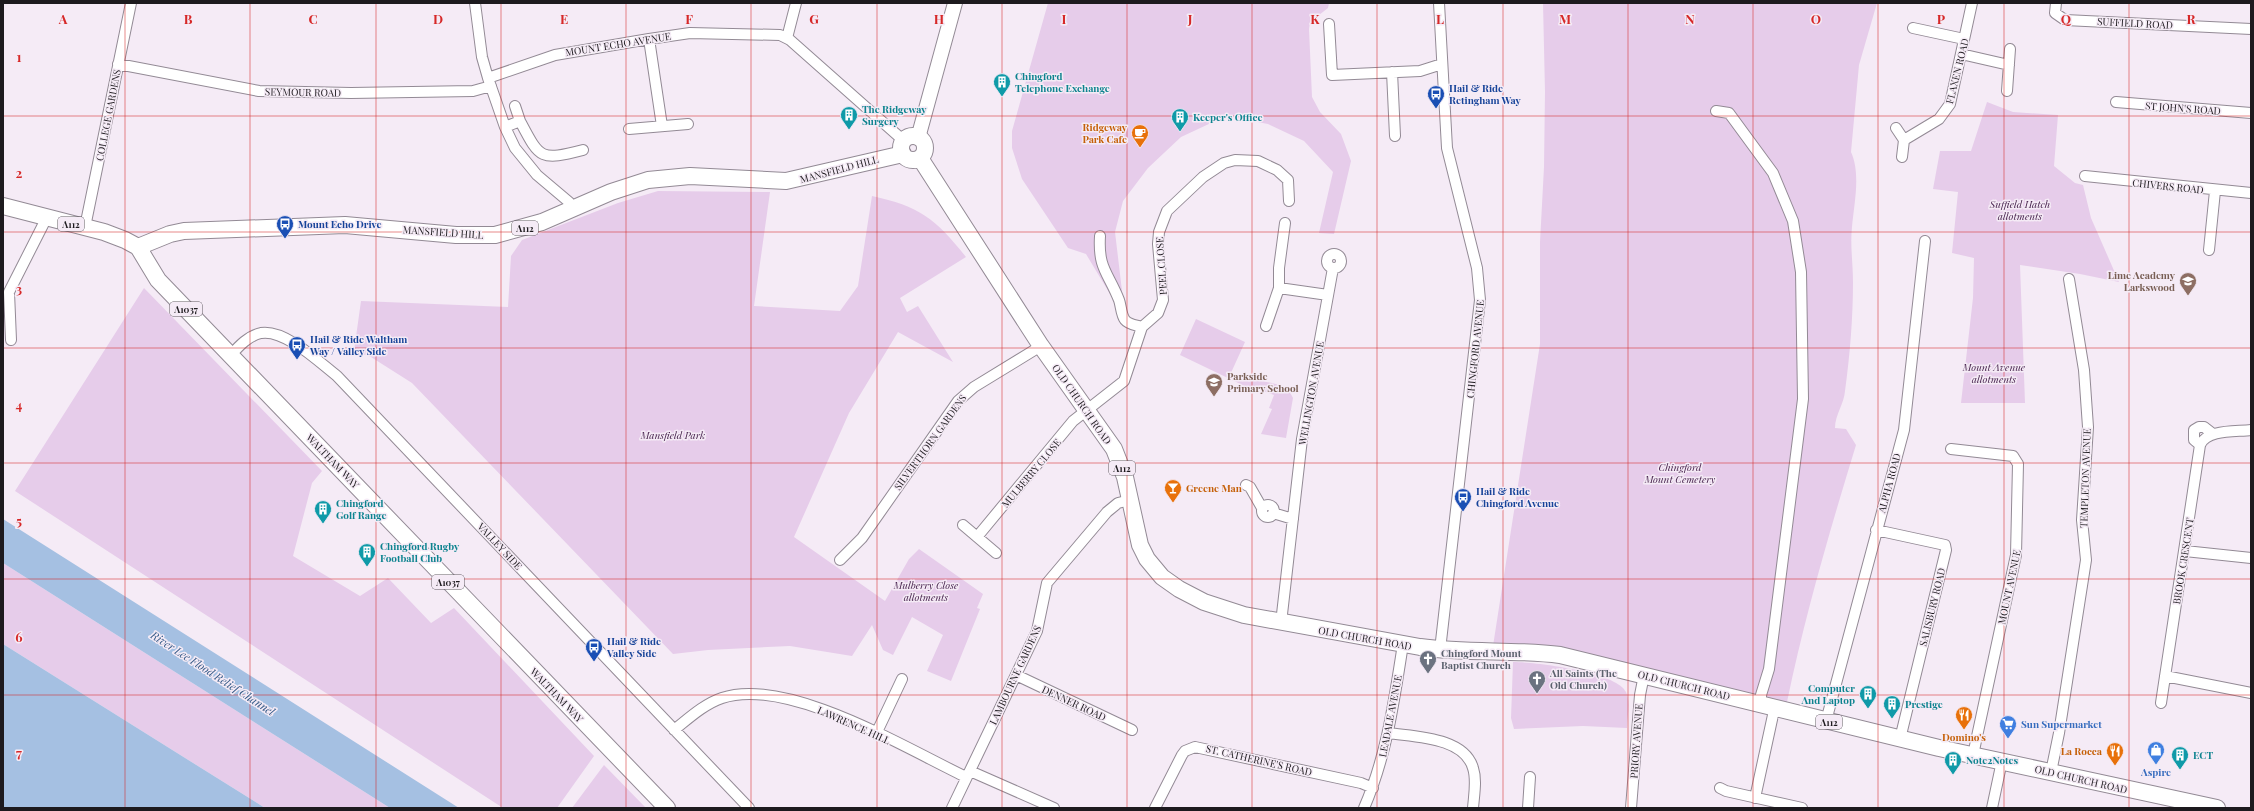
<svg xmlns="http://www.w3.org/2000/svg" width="2254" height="811" viewBox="0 0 2254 811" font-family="'Playfair Display',serif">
  <rect width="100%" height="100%" fill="#f5ebf6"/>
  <path fill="#e6ccea" d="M1048 3H1329L1328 8 1310 22 1309 29 1312 97 1320 112 1341 134 1351 161 1334 234 1319 233 1333 172 1304 141 1268 124 1226 116 1181 137 1148 168 1123 201 1115 232 1122 291 1110 294 1086 254 1068 248 1022 179 1012 148V131Z
    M1543 3H1877L1859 65 1851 152C1861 174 1854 204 1852 227 1850 245 1853 264 1853 282 1853 317 1850 355 1845 391 1844 404 1835 415 1835 428L1846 429 1856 445C1830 530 1805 615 1787 702L1545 645 1493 646 1540 344V242L1544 167 1545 92Z
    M1987 102 2013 112 2058 115 2054 166 2075 183 2083 185 2091 218 2119 282 2080 274 2020 265 2025 403H1961L1973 298 1974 258 1952 253 1958 192 1933 189 1940 151H1971Z
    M658 191 770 192 754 306 840 311 858 286 872 196C919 206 936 219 966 257L900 298 907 312 918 306 953 362 898 332 849 413 794 537 885 601 909 559 919 549 983 594 977 608 980 609 951 681 927 671 943 635 912 617 893 655 883 650 872 625 852 656 790 646 708 650 673 654 412 383 371 357 354 351 361 301 508 307 511 256 522 240 618 203Z
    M144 288 322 471 312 483 293 556 360 596 388 578 431 623 454 608 594 756 557 808H503L15 491Z
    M1196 319 1245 342 1230 375C1248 384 1284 376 1293 398L1286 438 1261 434 1272 409 1269 408 1274 395 1258 389 1255 391 1180 355Z
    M3 563 390 808H265L3 644Z
    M1513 662C1534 662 1617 672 1626 692 1631 702 1627 717 1627 728L1583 726 1514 729 1511 718Z
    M604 765 646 808H572Z"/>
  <path fill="#a5c0e2" d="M3 519 459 808H390L3 563Z
    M3 644 265 808H3Z"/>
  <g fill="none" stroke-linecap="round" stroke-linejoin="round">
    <g stroke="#938a95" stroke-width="12">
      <path id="street" d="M475 3 482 57 488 78 505 127 515 148 537 175 569 202 573 210
        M1439 3 1447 148 1477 268 1480 300 1440 650
        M2056 3 2055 13 2065 20 2251 29
        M1329 24 1332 75 1420 71 1442 64
        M1913 28 1964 39
        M787 38 796 3
        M649 39 662 126
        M1961 54 2009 65
        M118 64 259 91 351 93 473 91 491 86
        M1392 72 1395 136
        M488 78 555 55 649 39 690 33 780 35 790 40 904 141
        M2007 91 2010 49
        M2116 102 2251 113
        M515 106 520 121
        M1716 111 1729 113 1773 173 1793 221 1801 272 1803 399 1769 669 1761 695V705
        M505 127 520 121C540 159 540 161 583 150
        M1896 128 1904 140 1902 157
        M629 129 688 124
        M1904 140 1939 119 1950 104 1972 3
        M2085 176 2251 193
        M85 227 131 3
        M1100 236C1098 269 1108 272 1119 300 1121 305 1121 315 1125 320 1129 325 1136 325 1142 327
        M2209 250 2215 191
        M1327 261a7 7 0 1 1 14 0a7 7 0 1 1-14 0Z
        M1279 288 1328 295
        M1266 326 1279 288V268L1285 223
        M11 340 9 292 46 219
        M231 355C239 346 248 336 261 333 285 329 319 362 337 376L749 808
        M2200 445 2194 440V430L2199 427H2204L2213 434
        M1951 449 2013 456 2018 464 2016 555 1973 755
        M1246 485 1250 487 1262 508
        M1262 511a6 6 0 1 1 12 0a6 6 0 1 1-12 0Z
        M1273 513 1293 519
        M963 525 996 553
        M1876 530 1945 545 1946 550 1900 739
        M977 537 1073 421 1124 381 1142 327 1158 313 1163 300 1158 244 1159 232 1167 211 1203 177 1224 163 1235 160 1258 161 1277 170 1288 180 1289 201
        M2185 551 2251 558
        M840 560 862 538 958 401 974 387 1041 346
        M1281 623 1302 439 1333 268
        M1016 675 1132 730
        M2165 676 2251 693
        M2161 703 2200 445C2207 429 2236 432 2251 430
        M1826 721 1904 430 1925 241
        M674 730C688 719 704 704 722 698 787 676 907 749 966 777
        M1389 733C1415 737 1464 737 1473 768 1477 780 1474 795 1473 808
        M876 734 902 679
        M970 771 1054 808
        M2051 772 2059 733 2086 560 2082 520 2088 427 2084 370 2069 279
        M1720 788 1726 791 1802 808
        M1755 798 1773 715 1778 710
        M952 808 1037 631 1047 583 1107 512 1118 503 1130 500
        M1155 808 1182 755 1185 751 1195 747 1361 783 1373 788
        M1364 808C1387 755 1394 701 1403 644
        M1528 808 1530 777
        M1631 808 1640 695 1644 675
        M1992 808 2002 761"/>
    </g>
    <g stroke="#938a95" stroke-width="16">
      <path id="secondary" d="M918 138 955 3"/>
    </g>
    <g stroke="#938a95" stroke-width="18">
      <path id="primary" d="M901 148a12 12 0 1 1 24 0a12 12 0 1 1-24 0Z
        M920 158 1041 346 1114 449 1125 477 1140 545 1147 559 1162 577 1179 589 1204 602 1244 615 1420 647C1467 654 1514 649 1560 655L1939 748 2217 808
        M3 206 104 232 125 240 138 247
        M138 247 170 234 184 231 345 225 456 235H495L542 222 611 192 648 180 690 176 786 181 903 154
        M138 247 158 280 667 808"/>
    </g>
    <use href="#street" stroke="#fff" stroke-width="10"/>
    <use href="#secondary" stroke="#fff" stroke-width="14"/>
    <use href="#primary" stroke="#fff" stroke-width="16"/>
  </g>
  <path fill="none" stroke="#d62828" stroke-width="1" stroke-opacity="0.55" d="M125 3V808M250 3V808M376 3V808M501 3V808M626 3V808M751 3V808M877 3V808M1002 3V808M1127 3V808M1252 3V808M1377 3V808M1503 3V808M1628 3V808M1753 3V808M1878 3V808M2004 3V808M2129 3V808M3 116H2251M3 232H2251M3 348H2251M3 463H2251M3 579H2251M3 695H2251"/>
  <defs>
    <g id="building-pin" transform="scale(0.9)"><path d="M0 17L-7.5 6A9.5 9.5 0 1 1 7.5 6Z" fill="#0f9aa8" stroke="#f5ebf6"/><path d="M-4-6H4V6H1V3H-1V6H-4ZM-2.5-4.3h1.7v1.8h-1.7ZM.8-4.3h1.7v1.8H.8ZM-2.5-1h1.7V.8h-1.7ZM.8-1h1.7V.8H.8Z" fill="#fff"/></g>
    <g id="bus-pin" transform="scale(0.9)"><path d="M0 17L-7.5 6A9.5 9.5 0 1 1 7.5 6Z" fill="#1a4fb4" stroke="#f5ebf6"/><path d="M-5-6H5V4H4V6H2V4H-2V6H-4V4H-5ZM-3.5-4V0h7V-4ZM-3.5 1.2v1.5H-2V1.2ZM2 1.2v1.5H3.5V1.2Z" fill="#fff"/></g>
    <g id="cafe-pin" transform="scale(0.9)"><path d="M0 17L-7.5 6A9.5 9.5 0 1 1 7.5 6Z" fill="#e8710a" stroke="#f5ebf6"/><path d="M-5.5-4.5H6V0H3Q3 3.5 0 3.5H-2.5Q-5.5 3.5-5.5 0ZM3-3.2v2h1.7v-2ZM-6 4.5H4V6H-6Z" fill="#fff"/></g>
    <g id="school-pin" transform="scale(0.9)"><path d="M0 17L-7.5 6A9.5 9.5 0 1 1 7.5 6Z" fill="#8d6e63" stroke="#f5ebf6"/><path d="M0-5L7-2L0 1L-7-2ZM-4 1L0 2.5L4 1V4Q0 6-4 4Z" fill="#fff"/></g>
    <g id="bar-pin" transform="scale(0.9)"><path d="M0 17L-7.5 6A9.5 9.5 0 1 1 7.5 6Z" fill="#e8710a" stroke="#f5ebf6"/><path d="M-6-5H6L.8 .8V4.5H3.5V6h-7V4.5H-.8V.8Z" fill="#fff"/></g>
    <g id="church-pin" transform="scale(0.9)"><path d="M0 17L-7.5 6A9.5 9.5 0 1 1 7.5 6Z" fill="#6b7280" stroke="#f5ebf6"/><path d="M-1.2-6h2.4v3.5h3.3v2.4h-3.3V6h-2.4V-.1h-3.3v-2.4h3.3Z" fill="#fff"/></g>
    <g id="restaurant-pin" transform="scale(0.9)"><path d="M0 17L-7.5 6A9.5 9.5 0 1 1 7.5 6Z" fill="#e8710a" stroke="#f5ebf6"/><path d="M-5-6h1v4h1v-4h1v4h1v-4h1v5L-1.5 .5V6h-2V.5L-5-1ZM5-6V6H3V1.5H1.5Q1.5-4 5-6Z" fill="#fff"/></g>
    <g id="supermarket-pin" transform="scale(0.9)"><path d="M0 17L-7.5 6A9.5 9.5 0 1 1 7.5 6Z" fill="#3f7fe0" stroke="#f5ebf6"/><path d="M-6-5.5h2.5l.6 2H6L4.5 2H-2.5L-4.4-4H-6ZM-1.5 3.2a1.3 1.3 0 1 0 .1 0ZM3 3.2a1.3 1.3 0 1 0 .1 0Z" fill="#fff"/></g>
    <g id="shop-pin" transform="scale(0.9)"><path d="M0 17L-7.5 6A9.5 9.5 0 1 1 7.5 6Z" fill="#3f7fe0" stroke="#f5ebf6"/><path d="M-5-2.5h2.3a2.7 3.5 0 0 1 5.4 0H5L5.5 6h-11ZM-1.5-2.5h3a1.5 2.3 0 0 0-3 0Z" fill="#fff"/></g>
  </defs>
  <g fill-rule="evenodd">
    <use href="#building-pin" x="1002" y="82"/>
    <use href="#bus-pin" x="1436" y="94"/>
    <use href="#building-pin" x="849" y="115"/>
    <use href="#building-pin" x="1180" y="117"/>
    <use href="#cafe-pin" x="1140" y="133"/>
    <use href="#bus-pin" x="285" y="224"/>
    <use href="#school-pin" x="2188" y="281"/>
    <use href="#bus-pin" x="297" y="345"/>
    <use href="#school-pin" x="1214" y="382"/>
    <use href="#bar-pin" x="1173" y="488"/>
    <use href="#bus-pin" x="1463" y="497"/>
    <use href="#building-pin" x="323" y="509"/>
    <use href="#building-pin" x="367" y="552"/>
    <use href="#bus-pin" x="594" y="647"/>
    <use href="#church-pin" x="1428" y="659"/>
    <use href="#church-pin" x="1537" y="679"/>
    <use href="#building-pin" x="1868" y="694"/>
    <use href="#building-pin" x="1892" y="704"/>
    <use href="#restaurant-pin" x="1964" y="715"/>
    <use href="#supermarket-pin" x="2008" y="724"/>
    <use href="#shop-pin" x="2156" y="750"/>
    <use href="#restaurant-pin" x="2115" y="751"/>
    <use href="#building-pin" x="2180" y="755"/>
    <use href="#building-pin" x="1953" y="760"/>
  </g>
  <g text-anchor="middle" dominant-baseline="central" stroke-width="3" stroke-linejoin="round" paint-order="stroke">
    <g fill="#f5ebf6" stroke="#5e595f" stroke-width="1">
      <rect x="58" y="217" width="26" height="14" rx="3"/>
      <rect x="512" y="221" width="26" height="14" rx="3"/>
      <rect x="170" y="302" width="32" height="14" rx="3"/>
      <rect x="1109" y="461" width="26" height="14" rx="3"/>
      <rect x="432" y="575" width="32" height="14" rx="3"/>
      <rect x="1816" y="715" width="26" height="14" rx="3"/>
    </g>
    <g font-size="9" font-weight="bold" fill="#1d1a1e">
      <text x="71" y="224">A112</text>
      <text x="525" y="228">A112</text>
      <text x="186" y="309">A1037</text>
      <text x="1122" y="468">A112</text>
      <text x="448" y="582">A1037</text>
      <text x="1829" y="722">A112</text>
    </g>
    <g font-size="10" fill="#1d1a1e" stroke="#f5ebf6">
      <text transform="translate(2135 23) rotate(3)">SUFFIELD ROAD</text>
      <text transform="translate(618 44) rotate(-9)">MOUNT ECHO AVENUE</text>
      <text transform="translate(1957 71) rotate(-76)">FLAXEN ROAD</text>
      <text transform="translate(303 92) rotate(1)">SEYMOUR ROAD</text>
      <text transform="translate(2183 108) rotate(4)">ST JOHN'S ROAD</text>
      <text transform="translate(108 115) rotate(-79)">COLLEGE GARDENS</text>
      <text transform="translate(839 169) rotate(-15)">MANSFIELD HILL</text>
      <text transform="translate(2168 186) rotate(6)">CHIVERS ROAD</text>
      <text transform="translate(443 232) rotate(4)">MANSFIELD HILL</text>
      <text transform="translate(1161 266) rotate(-94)">PEEL CLOSE</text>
      <text transform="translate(1475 349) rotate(-84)">CHINGFORD AVENUE</text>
      <text transform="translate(1311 393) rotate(-80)">WELLINGTON AVENUE</text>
      <text transform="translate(1082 404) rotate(55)">OLD CHURCH ROAD</text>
      <text transform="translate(930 442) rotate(-54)">SILVERTHORN GARDENS</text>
      <text transform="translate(333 461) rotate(46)">WALTHAM WAY</text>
      <text transform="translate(1031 473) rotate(-50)">MULBERRY CLOSE</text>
      <text transform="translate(2085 478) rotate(-88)">TEMPLETON AVENUE</text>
      <text transform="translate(1889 483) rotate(-75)">ALPHA ROAD</text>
      <text transform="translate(500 546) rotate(47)">VALLEY SIDE</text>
      <text transform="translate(2183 561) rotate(-81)">BROOK CRESCENT</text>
      <text transform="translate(2009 587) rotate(-78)">MOUNT AVENUE</text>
      <text transform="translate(1932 607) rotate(-76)">SALISBURY ROAD</text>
      <text transform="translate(1365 638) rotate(10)">OLD CHURCH ROAD</text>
      <text transform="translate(1015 675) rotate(-65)">LAMBOURNE GARDENS</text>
      <text transform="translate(1684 685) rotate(14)">OLD CHURCH ROAD</text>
      <text transform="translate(557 695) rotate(46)">WALTHAM WAY</text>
      <text transform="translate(1074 703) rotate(25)">DENNER ROAD</text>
      <text transform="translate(1390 716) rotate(-79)">LEADALE AVENUE</text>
      <text transform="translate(854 725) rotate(24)">LAWRENCE HILL</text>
      <text transform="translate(1636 741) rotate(-86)">PRIORY AVENUE</text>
      <text transform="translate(1259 760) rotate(13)">ST. CATHERINE'S ROAD</text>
      <text transform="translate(2081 779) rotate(13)">OLD CHURCH ROAD</text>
    </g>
    <g font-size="10" font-weight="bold" fill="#0d838f" stroke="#f5ebf6" text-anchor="start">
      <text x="1015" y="76">Chingford<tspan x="1015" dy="12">Telephone Exchange</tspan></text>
      <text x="862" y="109">The Ridgeway<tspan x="862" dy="12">Surgery</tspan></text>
      <text x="1193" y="117">Keeper's Office</text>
      <text x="336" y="503">Chingford<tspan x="336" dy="12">Golf Range</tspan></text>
      <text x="380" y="546">Chingford Rugby<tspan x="380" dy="12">Football Club</tspan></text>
      <text x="1855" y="688" text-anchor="end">Computer<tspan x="1855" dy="12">And Laptop</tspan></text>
      <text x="1905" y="704">Prestige</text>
      <text x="2193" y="755">ECT</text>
      <text x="1966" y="760">Note2Notes</text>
    </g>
    <g font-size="10" font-weight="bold" fill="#164399" stroke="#f5ebf6" text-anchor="start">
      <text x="1449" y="88">Hail &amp; Ride<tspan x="1449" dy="12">Retingham Way</tspan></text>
      <text x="298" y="224">Mount Echo Drive</text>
      <text x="310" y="339">Hail &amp; Ride Waltham<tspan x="310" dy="12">Way / Valley Side</tspan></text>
      <text x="1476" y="491">Hail &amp; Ride<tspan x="1476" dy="12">Chingford Avenue</tspan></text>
      <text x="607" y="641">Hail &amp; Ride<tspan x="607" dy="12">Valley Side</tspan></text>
    </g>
    <g font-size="10" font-weight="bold" fill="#c56008" stroke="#f5ebf6" text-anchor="end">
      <text x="1127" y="127">Ridgeway<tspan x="1127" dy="12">Park Cafe</tspan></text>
      <text x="1186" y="488" text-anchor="start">Greene Man</text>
      <text x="1964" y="737" text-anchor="middle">Domino's</text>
      <text x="2102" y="751">La Rocca</text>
    </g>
    <g font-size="10" font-style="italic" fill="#431e4a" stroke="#f5ebf6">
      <text x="2020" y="204">Suffield Hatch<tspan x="2020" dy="12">allotments</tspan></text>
      <text x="1994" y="367">Mount Avenue<tspan x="1994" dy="12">allotments</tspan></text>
      <text x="673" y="435">Mansfield Park</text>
      <text x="1680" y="467">Chingford<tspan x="1680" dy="12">Mount Cemetery</tspan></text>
      <text x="926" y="585">Mulberry Close<tspan x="926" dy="12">allotments</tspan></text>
    </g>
    <g font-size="10" font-weight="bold" fill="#785e54" stroke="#f5ebf6" text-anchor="end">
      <text x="2175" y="275">Lime Academy<tspan x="2175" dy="12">Larkswood</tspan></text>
      <text x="1227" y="376" text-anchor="start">Parkside<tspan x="1227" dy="12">Primary School</tspan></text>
    </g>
    <g font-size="10" font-weight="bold" fill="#5b616d" stroke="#f5ebf6" text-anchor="start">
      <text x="1441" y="653">Chingford Mount<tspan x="1441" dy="12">Baptist Church</tspan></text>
      <text x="1550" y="673">All Saints (The<tspan x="1550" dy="12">Old Church)</tspan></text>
    </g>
    <g font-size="10" font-weight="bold" fill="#366cbe" stroke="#f5ebf6" text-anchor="start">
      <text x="2021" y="724">Sun Supermarket</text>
      <text x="2156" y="772" text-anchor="middle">Aspire</text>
    </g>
    <g font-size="11" font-style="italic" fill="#325886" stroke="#f5ebf6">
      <text transform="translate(213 673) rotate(33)">River Lee Flood Relief Channel</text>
    </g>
  </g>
  <g font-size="13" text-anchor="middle" font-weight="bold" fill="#d62828" stroke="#f5ebf6" stroke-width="3" stroke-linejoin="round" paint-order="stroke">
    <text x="63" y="24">A</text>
    <text x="188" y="24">B</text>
    <text x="313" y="24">C</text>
    <text x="438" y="24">D</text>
    <text x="564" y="24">E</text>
    <text x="689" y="24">F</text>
    <text x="814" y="24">G</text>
    <text x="939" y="24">H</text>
    <text x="1064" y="24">I</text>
    <text x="1190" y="24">J</text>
    <text x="1315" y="24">K</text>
    <text x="1440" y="24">L</text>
    <text x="1565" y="24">M</text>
    <text x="1690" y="24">N</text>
    <text x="1816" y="24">O</text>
    <text x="1941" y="24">P</text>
    <text x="2066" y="24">Q</text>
    <text x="2191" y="24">R</text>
    <text x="19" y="62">1</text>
    <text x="19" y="178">2</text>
    <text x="19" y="294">3</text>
    <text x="19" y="410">4</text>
    <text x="19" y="526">5</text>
    <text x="19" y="642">6</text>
    <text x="19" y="758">7</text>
  </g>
  <rect width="2254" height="811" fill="none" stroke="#1d1a1e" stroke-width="8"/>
</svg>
